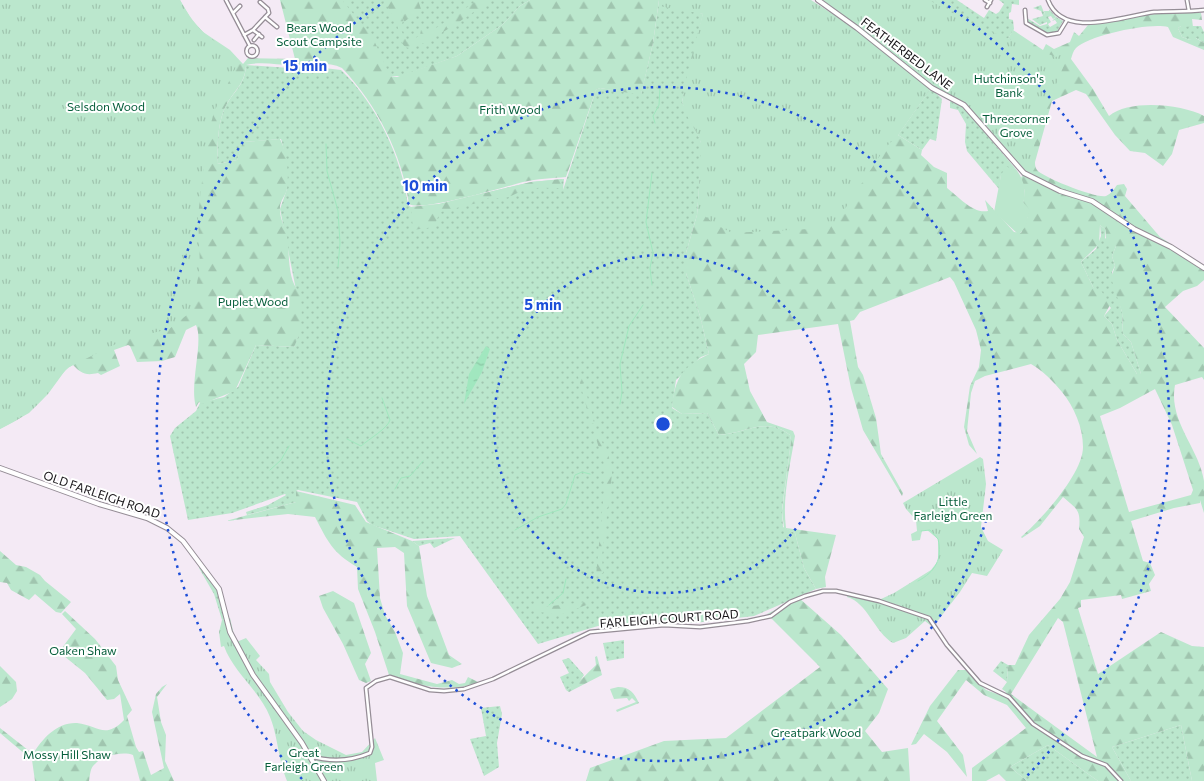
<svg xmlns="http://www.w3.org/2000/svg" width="1204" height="781" viewBox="0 0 1204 781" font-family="Commissioner,sans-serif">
  <defs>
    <pattern id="grass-dots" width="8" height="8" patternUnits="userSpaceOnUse" patternTransform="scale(1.25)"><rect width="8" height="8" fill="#bbe7cd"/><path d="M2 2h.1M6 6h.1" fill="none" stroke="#a0c5af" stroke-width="1.8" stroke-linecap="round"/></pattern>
    <pattern id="forest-firs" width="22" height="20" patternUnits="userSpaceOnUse" patternTransform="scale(1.25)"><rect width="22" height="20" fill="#bbe7cd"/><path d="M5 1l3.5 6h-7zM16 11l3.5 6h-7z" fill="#a0c5af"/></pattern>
    <pattern id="park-tufts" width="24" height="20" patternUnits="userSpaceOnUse" patternTransform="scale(1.25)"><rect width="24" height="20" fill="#bbe7cd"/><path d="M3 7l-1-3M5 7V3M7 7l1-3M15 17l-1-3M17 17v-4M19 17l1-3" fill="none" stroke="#a0c5af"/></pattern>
    <pattern id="water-ripples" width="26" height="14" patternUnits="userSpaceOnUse" patternTransform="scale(1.25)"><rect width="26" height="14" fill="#a1e7bf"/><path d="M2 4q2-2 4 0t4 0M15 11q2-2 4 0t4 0" fill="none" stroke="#8ac5a3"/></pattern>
  </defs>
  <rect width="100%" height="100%" fill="#f4eaf5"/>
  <path fill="url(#grass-dots)" d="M331 0H530L520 6 502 25 457 56 402 76H385Z
    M659 0 703 14 682 102 700 139 702 147 697 215 686 253V273L700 316 709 354 701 357 676 380 672 408 682 414 707 413 719 435C746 434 765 416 790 435L791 441 782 509 783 527 795 533 804 568 816 589 754 616 694 623 668 621 598 626 538 644 460 536 414 539 372 525 367 521 357 502 298 490 296 491V502L247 515 246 512 268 505 286 495 285 494 232 513 188 520 170 436 175 428 196 411 200 403 224 397 238 387 256 345 294 347 298 336 296 290 280 209 287 189 286 162 282 142 281 139 244 142 237 160 217 164C218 146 217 127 224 110 232 91 245 87 246 65L290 68 307 66 341 70C376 103 402 158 408 205L411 207 439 204 531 182 564 179 563 190 596 90 600 88 641 94 653 43Z
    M878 0H957L984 18 989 10 996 14 999 12 1004 4 999 0H1019V5L1012 4 1011 12 1009 13V19L1013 20 1014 29 1008 39Z
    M1041 5 1045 15 1044 11H1049V9L1056 17 1053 19 1051 16 1048 17 1051 22 1048 24 1050 27 1057 23 1055 20 1052 21 1056 17 1063 21 1057 32 1047 34 1027 23 1025 17 1040 26 1047 24V22L1040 25 1032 19 1043 16 1041 11 1033 8Z
    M1181 26H1201L1204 32V43L1196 38 1190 40 1182 37 1178 28Z
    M931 88 942 99 936 141 930 139 922 150 898 135Z
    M950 101 963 107 1015 168 1014 170 1001 175 999 189 967 151 965 142 966 124 958 110 950 108Z
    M1100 225 1106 230 1105 238 1116 246 1112 256 1115 266 1112 272 1122 312 1123 334 1131 342 1141 374H1137L1117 340 1112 324 1104 316 1111 308 1093 287 1081 262 1096 249 1101 236Z
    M455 538 434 548 430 543 419 546 412 541Z
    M200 566 218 590 225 619 222 620 214 594 199 568Z
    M624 640V658L607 661 603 643Z
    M569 658 584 675 578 684 566 690 560 677 569 673 562 660Z
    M1001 661 1008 665 1007 682 993 671Z
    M500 706 502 714 497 743 499 767 484 776 470 739 486 736 481 708Z
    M1181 725 1192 781H1131L1112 747Z
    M1048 745 1098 781H1027L1010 767Z"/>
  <path fill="url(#forest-firs)" fill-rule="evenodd" d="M0 0H180L191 19 203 32 230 50 243 64 248 58 295 59 280 0H342L373 38 390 76 397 77 457 56 502 25 520 6 530 0H659L653 43 641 95 600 88 596 90 566 177C553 178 537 179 523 182 504 187 423 212 409 204 402 154 377 105 342 68 327 61 308 65 292 65 276 65 262 61 246 65 245 86 232 91 224 110 217 127 218 146 217 164L237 160 243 142 280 139C287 152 289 174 287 189 286 195 280 201 280 207 279 217 285 227 287 237 290 255 287 280 300 293 303 311 302 331 294 347L256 345 235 391 202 404 199 402 196 407C189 384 204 341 196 325L186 330 175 357 162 361 137 362 130 346 128 345 114 350 120 366 101 375 98 373C85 376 81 373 73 365 61 371 56 384 47 394 34 410 19 420 0 429Z
    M384 0H418L421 9 404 22 401 11 404 4H400L403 21 399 33 397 24Z
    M478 0H490C478 10 422 48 410 48 405 48 403 45 401 41 399 37 399 34 401 30L407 42H410L420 35 421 30H433Z
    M1175 12 1201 13 1202 20 1192 19 1193 27 1181 26 1178 28 1182 37 1190 40 1194 37 1204 43V50L1173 37 1168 27C1151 22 1089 35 1076 48 1073 51 1072 56 1071 59L1093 89 1109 116C1129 99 1182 104 1204 116V123L1179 130 1172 154 1163 166 1145 153 1130 151 1115 135 1086 94 1076 90 1052 101 1035 162C1035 165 1035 167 1037 170 1042 177 1097 199 1106 196 1111 194 1114 189 1117 185L1124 184 1127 189 1125 196 1160 237 1168 242 1178 254 1204 271V280L1197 286 1183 291 1165 307 1204 348V380L1202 377 1175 385C1168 421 1199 448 1204 481 1204 491 1204 502 1204 513L1200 500V503L1174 508 1131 521 1143 561 1150 563 1155 575 1149 584 1151 591 1122 599 1121 595 1081 600V607L1078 608 1098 674 1161 632 1192 646 1204 647V781H1192L1181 725 1112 747 1131 781H1098L1048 745 1010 767 1027 781H1006L999 774 986 781H972V768L1026 728 1007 705 984 695 966 680 937 721 963 755 967 777 947 752 924 734 916 744 911 745 930 706 958 670H966L986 690 1003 696 1006 692 1002 689 1007 682 1008 665H1015L1029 635 1060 599 1070 582 1084 537 1079 529C1081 510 1077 509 1063 497L1040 526 1022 538 1021 537C1040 521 1083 474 1083 447 1083 427 1074 407 1062 392 1053 381 1043 371 1031 364L985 376 975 381 971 393 967 431 977 454 969 445 964 427 970 386 979 367 981 350 976 330 954 282 950 277 945 279 860 312 854 320 850 321 858 367 863 375 876 418 881 454 903 493 902 496 863 430 851 388 838 324 758 335 756 352 744 364 750 391 767 422 793 431 795 436C790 466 782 497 786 528L836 535 825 577 826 587 816 589 804 568 795 533 784 528 782 511 791 441 790 435C765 416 746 434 719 435L707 413 682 414 672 407C675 378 682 367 709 354L700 316 686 273V253L697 215 702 147C699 131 686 120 683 104 681 94 699 28 703 14L843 21 856 29 931 88 898 135 922 150 921 155 934 167 947 173V188C959 197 973 214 988 211L985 200 1014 232 1021 233 1028 216 1023 202 1025 192 1021 178 1024 172 986 125 961 101 983 29 1008 39 1013 30 1043 50 1046 44 1054 49 1070 42 1074 32 1079 36 1088 25 1127 17ZM1100 225 1106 230V243L1116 246 1112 256 1115 266 1111 278 1122 312 1123 334 1131 342 1141 374H1137L1117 340 1112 324 1104 316 1110 305 1102 292 1093 287 1081 262 1099 244ZM1155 389 1172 425 1193 490 1191 495 1129 512 1100 416 1120 408ZM1058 618 1063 622 1097 757 1011 694Z
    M562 179 560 188C550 188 539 187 529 189 516 191 505 204 492 196L481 202 440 212 434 227 413 230 411 207 439 204 531 182Z
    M579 369 595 423 591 424 577 372Z
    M593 429H596C602 444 612 458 612 474L602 556 603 573 596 576 606 470Z
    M296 491 355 505 366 522 412 541 419 546 427 596 449 655 462 664 452 668 431 663 407 606 404 553 395 547 377 548 380 598 385 615 395 632 403 653 400 674 437 684 452 680 459 684 465 683 468 677 480 683C447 692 421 687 389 675L375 632 358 589 357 567C332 552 328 542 315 517L288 514 226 521 296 502Z
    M0 551 16 565 26 567 40 575 45 581 71 602 61 613 56 612 35 594 29 600 11 590 7 583 0 582Z
    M333 591 354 603 371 653 365 664 371 681 366 683 359 680 343 644 323 608 319 596Z
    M799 598 841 635 888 689 879 713 865 731 882 752 908 748 910 781H586L590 768 664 741 726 738 820 667 767 614Z
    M586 602 589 604 557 616 550 613 536 612 534 604 538 603 543 607Z
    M65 611 95 639 116 666 118 680 132 710 127 716 136 747 139 752 143 751 151 775 164 768 152 712 156 694 162 687 167 684 157 697 161 722 166 735 165 761 174 781H140L133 755C122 751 101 756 93 766 90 770 90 776 89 781H35L32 760 0 733V728L33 754C42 739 57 722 77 723 97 725 105 740 124 720L120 694 114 699 107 700 85 673 59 652 76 629 62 614Z
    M597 656 602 675 569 692 566 690C579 684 586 674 596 665L595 657Z
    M0 666 16 682 17 691 12 699 0 707Z
    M618 687C630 687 634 693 639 703L617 712 616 710 636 702 632 698 629 701 627 698 614 699 610 689Z"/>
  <path fill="url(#park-tufts)" d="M0 0H180C188 14 196 27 209 37 220 46 230 51 239 61L214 112 207 138 198 216 200 266 192 311 169 329 124 340 67 368 48 394 29 413 0 429Z
    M659 0H811L856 29 931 88 898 135 885 148 837 221 809 229 732 233 713 223 698 210 701 140 682 102 703 14 659 6Z
    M821 0H929L976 26 1056 57 1064 53 1068 55 1040 124 1027 171 1023 170 986 125 966 104 936 89Z
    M980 457 983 459 986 484 981 527 988 541 1003 550 987 576 972 573 960 592 936 623 930 625 925 621 906 638 893 643C875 633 867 602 847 597L848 593 881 599 894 593 931 570 938 561V539L927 530 922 531 920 540 912 541 911 534 917 531 916 520 906 509 903 503Z
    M230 618 235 639 239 641 246 638 260 656 256 660 269 674 270 682 288 712 303 731 316 740 346 755 362 752 375 738 384 760 375 763 377 781H287C278 760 278 736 270 717 260 691 233 672 224 646L221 647 219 632 222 620Z"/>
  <path fill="#bbe7cd" d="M1006 166 1013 170 1015 168C1022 176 1028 191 1023 202L1030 210 1025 227 1019 235 994 212 1001 175Z"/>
  <path fill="url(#water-ripples)" d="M486 346 490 349 482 372 464 404 469 374Z"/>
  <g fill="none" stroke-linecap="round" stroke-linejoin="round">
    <path stroke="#a1e7bf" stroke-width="1" d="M655 123 653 116 659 105 660 87
      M326 144 327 171 338 211 340 243 338 267
      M652 285 650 268 653 253 646 222 652 173
      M620 404 622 392 620 364 629 326 643 305
      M347 439 361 446C369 439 388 428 390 420L382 398
      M270 470 281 460 289 446
      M395 489 401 478 410 476 423 461
      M515 530 538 517 562 509 566 504 575 475 582 472 590 474
      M918 581C935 572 943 559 938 539L930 530 921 531
      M549 605 563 593 566 579"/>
    <g stroke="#958d96" stroke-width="5">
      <path id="street" d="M226 0 250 46
        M985 0 990 3
        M1048 0C1063 40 1123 16 1154 12 1170 11 1187 12 1204 10
        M1187 0 1189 11
        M987 7 991 0
        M1025 10 1026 23 1047 35 1059 33 1067 20
        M233 13 240 6
        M265 17 277 27
        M253 30 262 37
        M244 35 253 30 269 13 268 9 260 2
        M254 40 259 34
        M246.5 51a5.5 5.5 0 1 1 11 0a5.5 5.5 0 1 1-11 0Z
        M310 756C330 762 351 761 370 753L372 747 366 688 376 681 390 677 430 690 444 691 464 689 493 679 590 632 664 625 700 627 748 621 771 616 790 602 805 596 823 591H836L879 601 929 618 947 645 980 683 1009 697 1033 724 1082 756 1106 765 1121 781"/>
    </g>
    <g stroke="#958d96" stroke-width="6">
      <path id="secondary" d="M818 0 857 28 932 88 964 105 1024 173 1060 191 1092 201 1134 229 1171 247 1204 268
        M0 468 99 504 147 518 167 528 183 541 219 589 230 632 253 675 302 743 324 781"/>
    </g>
    <use href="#street" stroke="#fff" stroke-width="2.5"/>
    <use href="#secondary" stroke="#fff" stroke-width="4"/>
  </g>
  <g fill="none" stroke="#1d4ed8" stroke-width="2.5" stroke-dasharray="2.5 5">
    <circle cx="663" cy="424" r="169"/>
    <circle cx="663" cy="424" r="337"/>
    <path d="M302 779A506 506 0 0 1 384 2M942 2A506 506 0 0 1 1024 779"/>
  </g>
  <g text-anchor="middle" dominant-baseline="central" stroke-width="4" stroke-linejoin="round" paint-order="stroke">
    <g font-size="12" fill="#065e3b" stroke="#fff">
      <text x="319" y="27">Bears Wood<tspan x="319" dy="14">Scout Campsite</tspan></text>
      <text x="1009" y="78">Hutchinson's<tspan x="1009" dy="14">Bank</tspan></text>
      <text x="106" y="106">Selsdon Wood</text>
      <text x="510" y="109">Frith Wood</text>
      <text x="1016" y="118">Threecorner<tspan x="1016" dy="14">Grove</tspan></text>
      <text x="253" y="301">Puplet Wood</text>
      <text x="953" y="501">Little<tspan x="953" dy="14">Farleigh Green</tspan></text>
      <text x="83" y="650">Oaken Shaw</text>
      <text x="816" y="732">Greatpark Wood</text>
      <text x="304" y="752">Great<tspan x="304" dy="14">Farleigh Green</tspan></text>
      <text x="67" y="754">Mossy Hill Shaw</text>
    </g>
    <g font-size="12" fill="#171418" stroke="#fff">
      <text transform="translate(907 53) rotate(37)">FEATHERBED LANE</text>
      <text transform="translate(102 494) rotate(19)">OLD FARLEIGH ROAD</text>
      <text transform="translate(669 618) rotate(-4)">FARLEIGH COURT ROAD</text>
    </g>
  </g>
  <circle cx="663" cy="424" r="8" fill="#1d4ed8" stroke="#fff" stroke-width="2.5"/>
  <g font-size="15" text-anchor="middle" font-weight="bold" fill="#1d4ed8" stroke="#fff" stroke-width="4" stroke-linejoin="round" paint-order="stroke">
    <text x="305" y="71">15 min</text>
    <text x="425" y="191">10 min</text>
    <text x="543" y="310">5 min</text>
  </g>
</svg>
